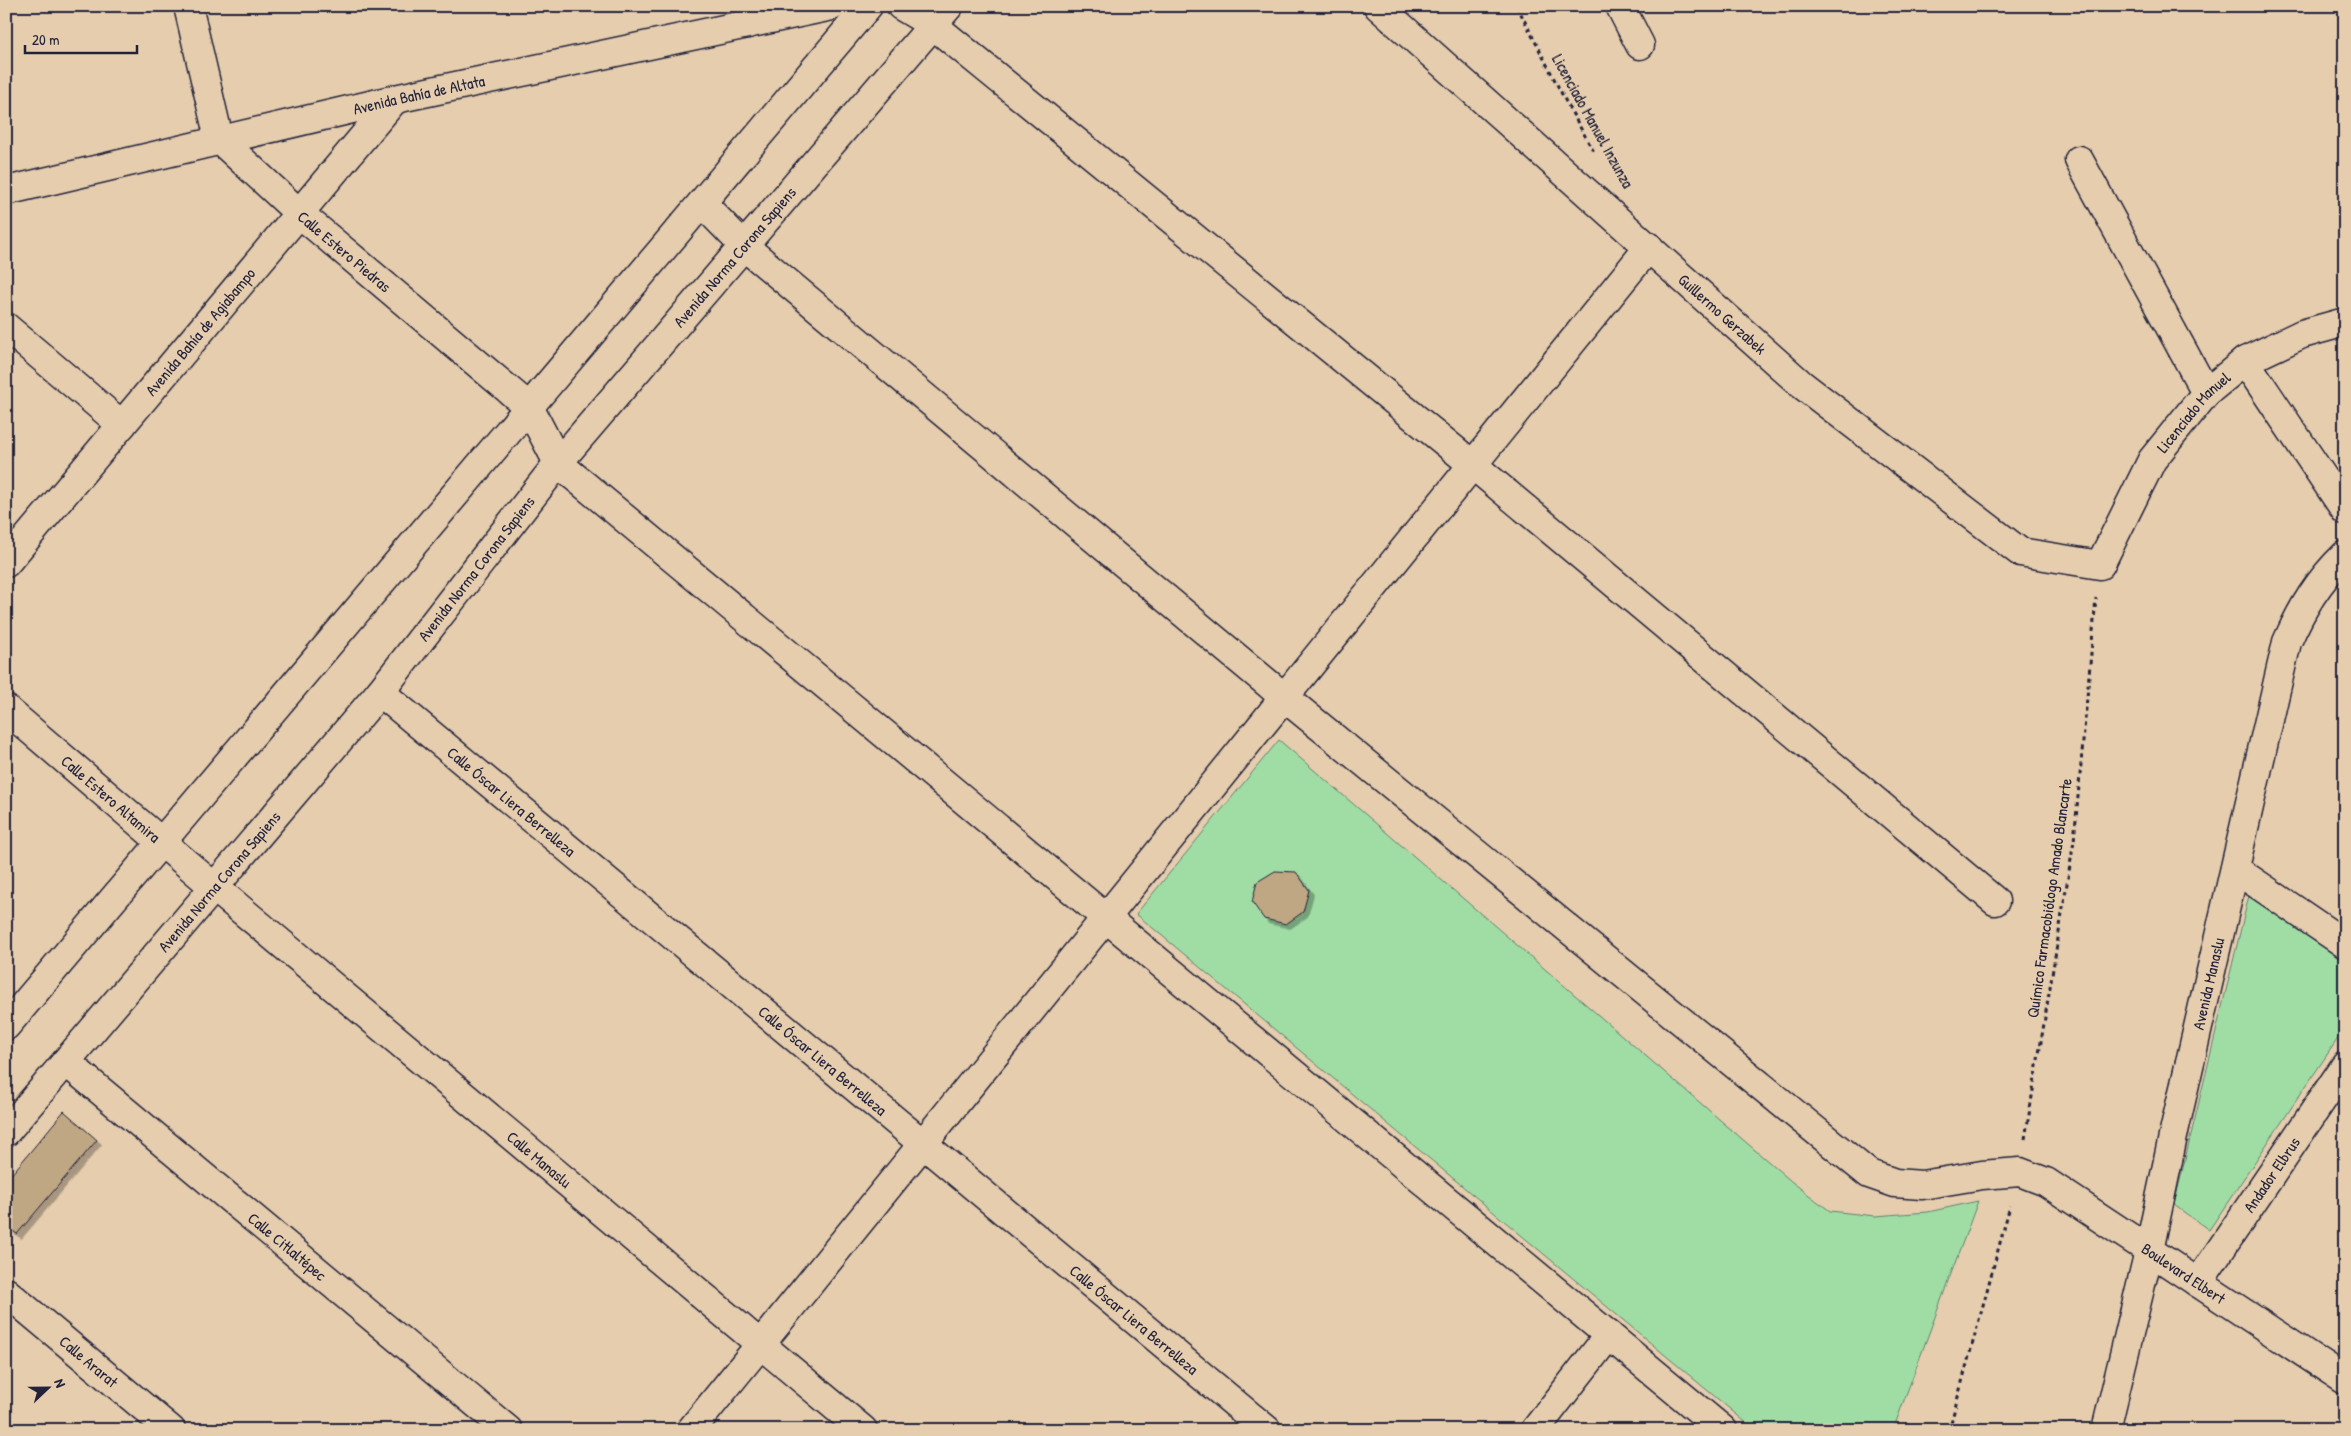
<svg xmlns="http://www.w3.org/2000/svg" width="2351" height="1436" viewBox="0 0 2351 1436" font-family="'Patrick Hand',sans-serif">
  <defs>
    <filter id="shadow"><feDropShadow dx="4.5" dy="4.5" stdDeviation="0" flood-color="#0004"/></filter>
  </defs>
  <rect width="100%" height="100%" fill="#e5cdae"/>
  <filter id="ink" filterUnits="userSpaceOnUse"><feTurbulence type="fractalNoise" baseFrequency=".02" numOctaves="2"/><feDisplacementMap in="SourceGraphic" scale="10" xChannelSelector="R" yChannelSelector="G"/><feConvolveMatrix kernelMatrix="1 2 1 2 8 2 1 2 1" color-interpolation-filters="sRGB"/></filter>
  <g filter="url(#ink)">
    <path fill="#a0dda5" stroke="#618070" d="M1279 740 1792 1182 1830 1211 1875 1216 1928 1212 1978 1201 1893 1430H1755L1136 914Z
      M2253 879 2345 943V1028L2209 1230 2174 1205Z"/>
    <path fill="#bfa783" stroke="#22223b" filter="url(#shadow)" d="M1275 871 1296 872 1309 890 1303 912 1286 924 1264 919 1252 902 1257 882Z
      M64 1111 97 1140 17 1234 6 1226V1181Z"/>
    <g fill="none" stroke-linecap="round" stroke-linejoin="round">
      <g stroke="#22223b" stroke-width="31">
        <g id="minor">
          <path id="s1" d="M188 6 219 139 299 213 529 407 558 463 1723 1430"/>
          <path d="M901 6 933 25 1473 465 1995 901"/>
          <path id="s2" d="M1378 6 1801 384 2020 552 2100 565 2152 460 2206 393 2245 361 2302 334 2345 322"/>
          <path d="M1620 6 1640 45"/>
          <path d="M2079 160 2206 393"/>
          <path id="s3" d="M6 191 395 99 832 6"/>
          <path id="s4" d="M702 203 745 247 1284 697 1869 1174 1895 1183 1922 1185 1982 1175 2020 1172 2046 1182 2345 1380"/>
          <path d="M6 327 122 425"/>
          <path d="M2245 361 2345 510"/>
          <path id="s5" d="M6 563 395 99"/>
          <path id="s6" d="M380 692 1267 1430"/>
          <path id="s7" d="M6 709 214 887 863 1430"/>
          <path d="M2235 869 2345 944"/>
          <path d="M6 1026 868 6"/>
          <path id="s8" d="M66 1062 508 1430"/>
          <path id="s9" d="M6 1132 380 692 558 463 949 6"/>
          <path id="s10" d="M2198 1283 2345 1066"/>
          <path id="s11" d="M6 1292 171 1430"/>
          <path d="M691 1430 1649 247"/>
          <path d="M1535 1430 1609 1335"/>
          <path id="s12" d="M2106 1430 2149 1251 2175 1127 2287 642C2302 608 2318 581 2345 555"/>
        </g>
      </g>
      <path stroke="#22223b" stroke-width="3" stroke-dasharray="4 4" stroke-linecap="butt" d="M1517 6 1566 102 1594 152
        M2025 1139 2074 841 2096 598
        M1949 1430 2010 1206"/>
      <use href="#minor" stroke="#e5cdae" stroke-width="28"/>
    </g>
  </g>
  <g text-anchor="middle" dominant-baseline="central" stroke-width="4" stroke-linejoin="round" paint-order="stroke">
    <g font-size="16" fill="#22223b" stroke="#e5cdae">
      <text stroke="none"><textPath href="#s3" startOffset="424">Avenida Bahía de Altata</textPath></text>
      <text transform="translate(1593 121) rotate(61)">Licenciado Manuel Inzunza</text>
      <text stroke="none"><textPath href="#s1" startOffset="305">Calle Estero Piedras</textPath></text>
      <text stroke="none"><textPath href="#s9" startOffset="1139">Avenida Norma Corona Sapiens</textPath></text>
      <text stroke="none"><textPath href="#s2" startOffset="462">Guillermo Gerzabek</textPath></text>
      <text stroke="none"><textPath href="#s5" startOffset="302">Avenida Bahía de Agiabampo</textPath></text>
      <text stroke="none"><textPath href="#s2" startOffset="1105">Licenciado Manuel</textPath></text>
      <text stroke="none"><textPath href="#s9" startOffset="734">Avenida Norma Corona Sapiens</textPath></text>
      <text stroke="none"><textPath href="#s7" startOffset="138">Calle Estero Altamira</textPath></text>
      <text stroke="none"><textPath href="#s6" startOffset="171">Calle Óscar Liera Berrelleza</textPath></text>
      <text stroke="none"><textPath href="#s9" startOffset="329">Avenida Norma Corona Sapiens</textPath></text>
      <text transform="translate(2049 898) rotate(-82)">Químico Farmacobiólogo Amado Blancarte</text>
      <text stroke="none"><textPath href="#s12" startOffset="458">Avenida Manaslu</textPath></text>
      <text stroke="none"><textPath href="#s6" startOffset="576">Calle Óscar Liera Berrelleza</textPath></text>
      <text stroke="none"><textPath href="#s7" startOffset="698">Calle Manaslu</textPath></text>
      <text stroke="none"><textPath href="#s10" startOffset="131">Andador Elbrus</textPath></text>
      <text stroke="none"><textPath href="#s8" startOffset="288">Calle Citlaltépec</textPath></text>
      <text stroke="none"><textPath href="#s4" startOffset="1865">Boulevard Elbert</textPath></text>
      <text stroke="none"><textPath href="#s6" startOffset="981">Calle Óscar Liera Berrelleza</textPath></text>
      <text stroke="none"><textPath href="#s11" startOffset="108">Calle Ararat</textPath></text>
    </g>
  </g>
  <rect width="2351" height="1436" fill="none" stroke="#e5cdae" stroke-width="25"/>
  <rect x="12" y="12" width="2326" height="1411" fill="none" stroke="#22223b" stroke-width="2" filter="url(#ink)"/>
  <g transform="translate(48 1388) rotate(68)" stroke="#e5cdae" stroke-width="4" paint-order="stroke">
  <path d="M0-4L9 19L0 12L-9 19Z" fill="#22223b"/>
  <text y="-8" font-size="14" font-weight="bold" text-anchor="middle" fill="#22223b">N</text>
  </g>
  <path d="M25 45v8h112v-8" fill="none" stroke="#22223b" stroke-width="2.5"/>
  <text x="32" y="45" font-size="15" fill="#22223b" stroke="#e5cdae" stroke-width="4" paint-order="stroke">20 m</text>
</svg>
